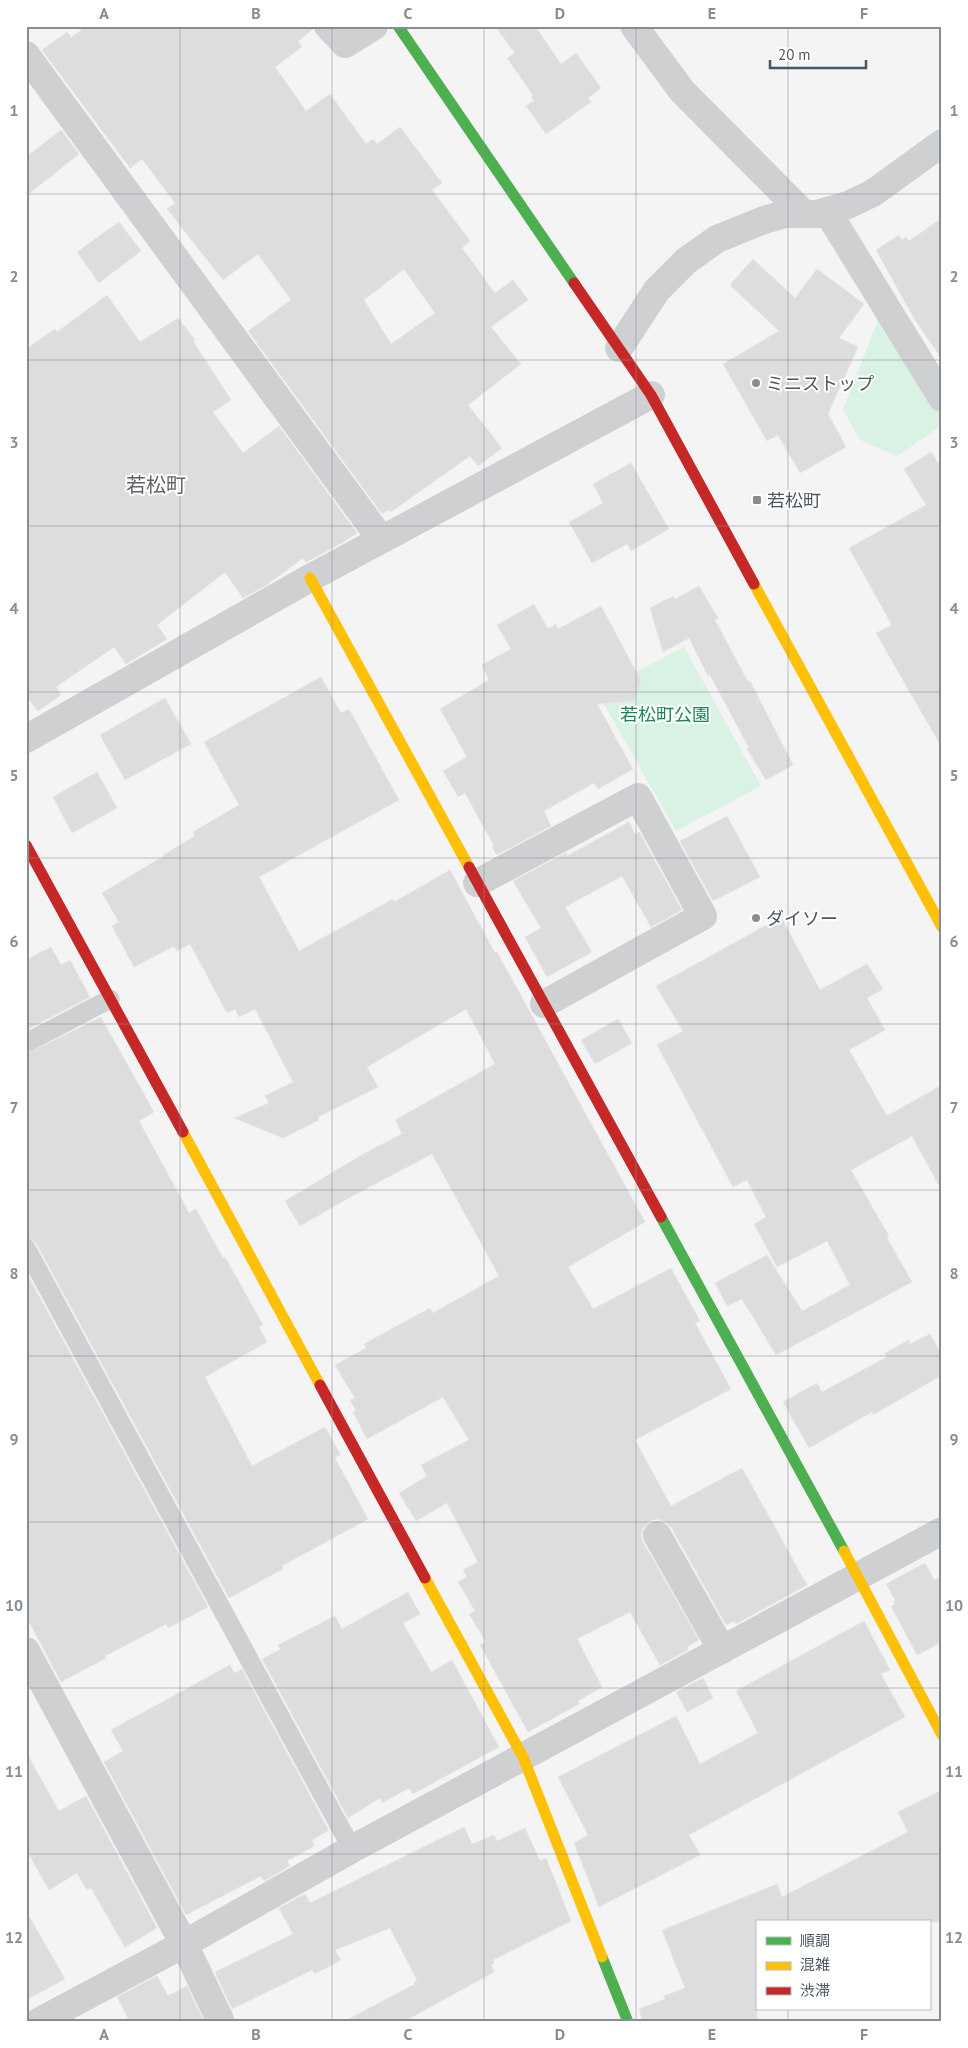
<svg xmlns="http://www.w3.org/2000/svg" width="968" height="2048" viewBox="0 0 968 2048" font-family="'PT Sans','Noto Sans JP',sans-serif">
  <rect width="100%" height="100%" fill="#f4f4f4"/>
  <path fill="#d9f2e3" d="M881 312 942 410V425L897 456 860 440 843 410Z
    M684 647 761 786 676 831 597 692Z"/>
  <path fill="#ddddde" stroke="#e5e6e7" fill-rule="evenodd" d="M86 26H313V29L298 41 302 47 275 67 306 111 330 94 366 144 373 139 377 144 400 127 442 183 432 190 470 241 462 248 495 293 513 280 528 300 491 327 521 364 468 405 502 448 478 466 470 456 391 512 389 510 382 514 248 331 291 300 258 254 223 280 167 209 175 203 142 159 130 168 42 50 67 32 71 38ZM404 269 435 313 391 344 364 300Z
    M495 26H535L561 64 576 53 601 88 588 98 591 102 546 134 526 106 534 101 531 96 533 95 507 58 515 53Z
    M61 130 79 154 26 196V157Z
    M942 218V359L915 320 876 250 899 235 902 240 906 237 909 241Z
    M119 222 141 251 99 283 77 252Z
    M753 259 795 298 817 269 864 304 839 338 858 347 828 414 846 447 800 473 778 435 767 441 723 364 779 331 730 285Z
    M107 295 140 342 178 318 195 340 193 341 231 400 213 412 243 453 279 426 357 533 342 543 306 562 303 558 265 586 243 598 225 572 157 625 167 639 126 664 114 647 56 687 61 695 38 711 26 696V349L55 329 57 332Z
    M931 452 942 469V748L876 633 892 625 849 548 926 505 904 469Z
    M631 463 669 529 631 551 627 544 592 563 569 522 603 503 593 484Z
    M699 586 718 618 715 620 748 682 750 681 793 765 766 780 747 749 749 748 710 675 708 676 689 638 663 652 650 608 673 596 675 599Z
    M534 604 548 629 556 624 558 629 601 606 641 681 635 701 597 704 633 769 598 789 594 783 544 811 551 826 497 855 492 847 494 846 465 793 458 797 443 771 467 757 440 709 489 680 482 665 511 649 497 625Z
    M321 677 341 713 349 709 399 800 259 877 299 951 393 899 394 902 450 870 495 953 497 952 645 1222 568 1267 593 1309 671 1268 700 1321 695 1323 731 1389 635 1440 671 1506 742 1468 807 1585 736 1624 734 1621 726 1625 671 1527 664 1521 657 1519 650 1521 643 1528 641 1535 643 1542 699 1640 687 1647 688 1650 660 1665 630 1612 577 1639 602 1687 578 1701 579 1704 528 1732 480 1645 486 1642 469 1614 475 1611 458 1582 467 1577 463 1570 478 1562 447 1503 416 1521 399 1493 427 1476 421 1465 469 1440 443 1397 367 1439 353 1412 356 1411 350 1400 355 1398 335 1365 366 1348 364 1344 430 1308 433 1313 499 1276 432 1154 354 1195 300 1226 285 1201 365 1153 402 1134 395 1120 495 1064 466 1009 367 1067 378 1087 318 1117 319 1120 283 1138 234 1118 269 1103 265 1096 293 1082 255 1009 239 1017 235 1009 227 1013 190 944 177 951 174 946 134 967 112 926 119 922 102 893 164 856 163 855 195 836 193 832 239 805 204 742Z
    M165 698 191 744 125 780 100 735Z
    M97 772 117 808 72 833 53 797Z
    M727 816 760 877 713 901 680 841Z
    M629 822 635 834 639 832 682 910 651 927 622 876 565 907 592 952 547 977 525 937 541 928 513 881 566 853 567 856Z
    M781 917 820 990 867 964 883 989 867 998 885 1030 849 1050 887 1116 942 1085V1191L912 1136 851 1170 889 1236 887 1238 912 1282 776 1355 742 1299 727 1306 715 1283 767 1255 802 1311 850 1285 827 1241 777 1267 754 1224 766 1217 747 1180 733 1187 657 1045 683 1031 656 986Z
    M51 947 61 965 70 960 90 997 28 1029 26 1026V960Z
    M101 1017 154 1112 139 1121 189 1213 196 1209 223 1258 225 1257 263 1325 259 1327 267 1342 205 1377 234 1432 252 1466 325 1427 340 1454 335 1458 368 1519 282 1566 283 1569 229 1598 36 1243 26 1237V1054Z
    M618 1019 632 1043 595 1064 581 1040Z
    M26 1272 208 1607 168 1628 166 1624 105 1656 106 1658 61 1682 26 1616Z
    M930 1334 942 1356V1375L873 1415 872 1412 809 1448 783 1402 817 1383 822 1392 887 1357 885 1353 909 1340 910 1344Z
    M925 1563 934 1580 942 1576V1642L917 1655 891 1606 895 1604 893 1601 895 1600 886 1584Z
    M408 1592 420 1614 403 1623 431 1672 452 1660 499 1747 413 1794 409 1788 382 1803 380 1798 348 1818 262 1659 281 1649 278 1645 335 1616 342 1629Z
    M864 1621 890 1670 881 1674 905 1717 689 1835 700 1855 599 1907 574 1843 588 1835 558 1777 676 1716 700 1764 758 1733 736 1691Z
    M230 1665 234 1673 242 1669 328 1829V1831L312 1840 314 1846 287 1861 290 1866 264 1881 261 1876 186 1915 104 1762 123 1751 111 1730Z
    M703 1678 713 1698 687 1712 676 1692Z
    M26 1752 59 1811 86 1796 157 1928 125 1947 91 1888 87 1890 77 1873 49 1890 26 1849Z
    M942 1790V1922H757V2022H643L639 2009 665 1999 664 1996 685 1988 662 1930 777 1884 782 1897 908 1832 898 1812Z
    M464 1827 472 1844 494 1835 497 1841 525 1828 540 1861 546 1858 571 1921 493 1960 494 1963 491 1965 494 1972 403 2022H343L415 1984 414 1982 417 1980 390 1928 335 1950 341 1960 315 1974 312 1970 232 2009 215 1972 293 1934 279 1908 305 1894 310 1903Z
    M26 1911 65 1979 26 2000Z
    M157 1976 168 1996 187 1986 204 2022H120L128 2018 117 1997Z"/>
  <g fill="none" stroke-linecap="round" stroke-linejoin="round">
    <path stroke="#ced0d2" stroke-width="19" d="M26 1043 110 999
      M26 1248 352 1849"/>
    <path stroke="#ced0d2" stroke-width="28" d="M328 26 345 44 374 26
      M634 26 682 91 804 214
      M26 55 381 539
      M827 211 942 398
      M619 348 657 290 686 261 717 239 764 220 785 214H817L848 205 873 193 942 143
      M26 739 310 578 651 395
      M477 883 638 797 703 916 544 1004
      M657 1535 722 1650
      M26 1651 184 1944 221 2022
      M38 2022 184 1944 352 1849 942 1531"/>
    <path stroke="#4caf50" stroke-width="11" d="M398 26 574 283
      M661 1217 844 1551
      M602 1957 628 2022"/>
    <path stroke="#ffc107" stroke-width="11" d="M310 578 469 867
      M754 584 942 927
      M183 1132 320 1385
      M844 1551 942 1735
      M425 1578 523 1757 602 1957"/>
    <path stroke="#c62828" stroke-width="11" d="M574 283 651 395 754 584
      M26 845 183 1132
      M469 867 661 1217
      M320 1385 425 1578"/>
  </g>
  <path fill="none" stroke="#868d94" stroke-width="1" stroke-opacity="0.55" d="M180 26V2022M332 26V2022M484 26V2022M636 26V2022M788 26V1922M26 194H942M26 360H942M26 526H942M26 692H942M26 858H942M26 1024H942M26 1190H942M26 1356H942M26 1522H942M26 1688H942M26 1854H942M788 2009V2022"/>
  <g fill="#868d94" stroke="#fff" stroke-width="2">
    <circle cx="756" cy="383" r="5"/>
    <rect x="752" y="495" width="10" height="10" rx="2.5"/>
    <circle cx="756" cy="918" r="5"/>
  </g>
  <g text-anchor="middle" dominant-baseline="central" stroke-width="4" stroke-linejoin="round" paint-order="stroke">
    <g font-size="18" fill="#4a5661" stroke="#fff" text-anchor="start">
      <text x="766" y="383">ミニストップ</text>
      <text x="767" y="500">若松町</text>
      <text x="766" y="918">ダイソー</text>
    </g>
    <g font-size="18" fill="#17864f" stroke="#fff">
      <text x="665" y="714">若松町公園</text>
    </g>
    <g font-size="20" fill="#5f6368" stroke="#fff">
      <text x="156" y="485">若松町</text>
    </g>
  </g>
  <rect width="968" height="2048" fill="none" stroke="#ffffff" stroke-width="55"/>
  <rect x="756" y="1920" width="175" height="90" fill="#ffffff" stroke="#b7bbc0"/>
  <rect x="766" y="1937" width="25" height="8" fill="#4caf50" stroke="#b7bbc0"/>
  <text x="800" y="1946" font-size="15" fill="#4a5661">順調</text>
  <rect x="766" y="1962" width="25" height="8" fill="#ffc107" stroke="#b7bbc0"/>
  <text x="800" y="1970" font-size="15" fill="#4a5661">混雑</text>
  <rect x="766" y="1987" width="25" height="8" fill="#c62828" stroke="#b7bbc0"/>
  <text x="800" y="1996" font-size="15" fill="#4a5661">渋滞</text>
  <path d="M770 60v8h96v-8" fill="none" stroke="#4a5661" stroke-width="2.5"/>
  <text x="778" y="60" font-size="15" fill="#4a5661" stroke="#ffffff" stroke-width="4" paint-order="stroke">20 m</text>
  <rect x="28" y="28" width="912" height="1992" fill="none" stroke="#868d94" stroke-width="2"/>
  <g font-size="16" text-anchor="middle" font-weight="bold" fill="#868d94">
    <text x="104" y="19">A</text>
    <text x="256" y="19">B</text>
    <text x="408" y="19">C</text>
    <text x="560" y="19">D</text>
    <text x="712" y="19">E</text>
    <text x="864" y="19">F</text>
    <text x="14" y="116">1</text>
    <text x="954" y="116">1</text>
    <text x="14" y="282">2</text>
    <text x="954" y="282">2</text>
    <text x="14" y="448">3</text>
    <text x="954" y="448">3</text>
    <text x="14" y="614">4</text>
    <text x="954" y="614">4</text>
    <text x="14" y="781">5</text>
    <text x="954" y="781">5</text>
    <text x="14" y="947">6</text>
    <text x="954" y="947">6</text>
    <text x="14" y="1113">7</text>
    <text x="954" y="1113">7</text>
    <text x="14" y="1279">8</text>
    <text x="954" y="1279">8</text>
    <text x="14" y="1445">9</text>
    <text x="954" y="1445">9</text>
    <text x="14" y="1611">10</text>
    <text x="954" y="1611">10</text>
    <text x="14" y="1777">11</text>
    <text x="954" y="1777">11</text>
    <text x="14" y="1943">12</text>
    <text x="954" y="1943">12</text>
    <text x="104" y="2040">A</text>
    <text x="256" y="2040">B</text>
    <text x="408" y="2040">C</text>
    <text x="560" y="2040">D</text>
    <text x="712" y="2040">E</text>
    <text x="864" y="2040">F</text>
  </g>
</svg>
